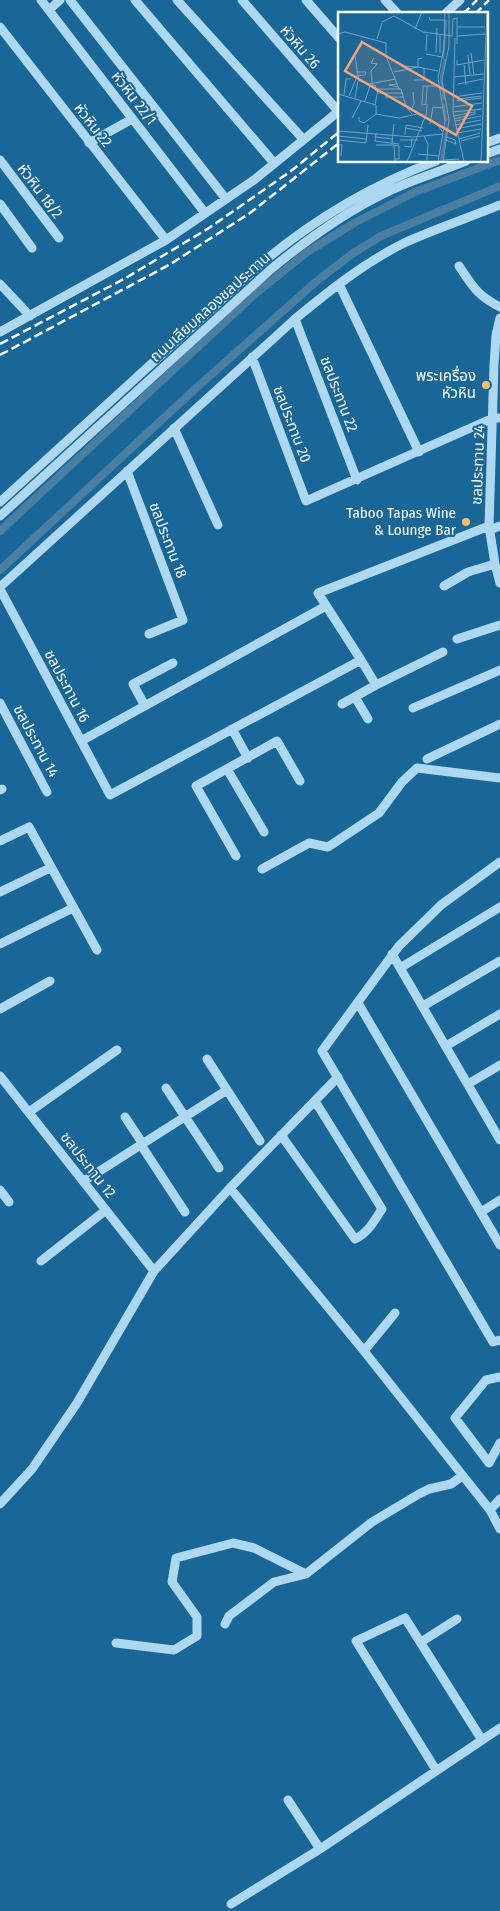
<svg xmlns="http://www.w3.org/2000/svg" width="500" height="1911" viewBox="0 0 500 1911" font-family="'Fira Sans Condensed','Noto Sans Thai',sans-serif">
  <rect width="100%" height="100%" fill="#196698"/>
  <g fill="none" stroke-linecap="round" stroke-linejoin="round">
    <path stroke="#4a7fa1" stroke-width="8" d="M0 531 254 295 306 253 354 223 415 192 500 160
      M0 570 195 389 318 280 352 254 381 236 500 186"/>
    <path stroke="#aed7f1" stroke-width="9" d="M41 0 205 213
      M70 0 226 199
      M135 0 274 163
      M177 0 303 139
      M242 0 338 111
      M306 0 339 38
      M385 0 398 14
      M49 10 60 0
      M445 14 460 0
      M0 27 166 240
      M89 143 132 119
      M486 143 500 138
      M486 154 500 149
      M0 160 59 238
      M0 204 32 248
      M459 266C473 287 477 295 500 307
      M0 284 30 316
      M339 284 419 452
      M500 318 496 335 494 365 489 526 495 564 500 583
      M295 319 357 480
      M0 332 166 240 254 180 339 111
      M252 357 306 501 493 418H500
      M174 428 218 525
      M127 471 183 620 149 634
      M0 502 263 262C316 218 372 185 436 161
      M0 516 270 270C311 236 356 204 405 184 425 176 446 169 466 161
      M489 530 500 526
      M444 586 468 572 495 564
      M0 587 295 319C329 291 364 263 404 243 435 229 468 218 500 205
      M0 589 110 795 361 660 318 593 489 526
      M457 639 500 625
      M361 660 376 685
      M355 697 368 719
      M0 703 47 792
      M342 704 376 685 443 652
      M145 706 133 684 173 663
      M413 708 500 670
      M232 729 248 758
      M81 741 326 606
      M427 759 500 724
      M227 769 264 832
      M0 790 2 789
      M0 841 29 827 97 950
      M236 856 196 786 277 741 300 781
      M500 862 441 905 399 946 322 1051 493 1342 500 1340
      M262 869 309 843 328 847 379 813 402 782 417 768 500 778
      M0 892 50 868
      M0 944 73 908
      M392 954 500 1140
      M400 968 500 907
      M358 1003 500 1245
      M423 1006 500 961
      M0 1009 50 981
      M446 1046 500 1014
      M207 1059 260 1141
      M0 1076 154 1271
      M468 1084 500 1065
      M166 1088 219 1168
      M29 1112 117 1050
      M125 1117 143 1144
      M281 1135 355 1239C368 1233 374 1221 382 1209L315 1101
      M141 1145 185 1212
      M84 1181 227 1090
      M230 1188 364 1351 490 1510 500 1529
      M0 1190 9 1202
      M481 1212 500 1200
      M41 1261 106 1210
      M364 1351 395 1313
      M500 1377 486 1380 455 1418 489 1463 500 1443
      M0 1504 32 1469 77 1403 154 1271 230 1188 338 1077
      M490 1510 500 1499
      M225 1624 229 1616 274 1582 306 1574
      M421 1642 457 1619
      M116 1643 174 1650 197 1636V1617L172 1582 176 1558 233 1543 254 1548 306 1574 372 1522 419 1494 429 1489 451 1484 462 1476
      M436 1770 356 1641 405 1618 482 1740
      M288 1800 320 1849
      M231 1904 320 1849 500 1728"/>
    <path stroke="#fff" stroke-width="2.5" stroke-dasharray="9 4" stroke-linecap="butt" d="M463 14 477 0
      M475 14 489 0
      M0 344 124 279 209 228 291 171 339 132
      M0 355 169 265 250 213 339 143"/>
  </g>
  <g fill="#ffbd6d" stroke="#196698" stroke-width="2">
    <circle cx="486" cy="385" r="5"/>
    <circle cx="466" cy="522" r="5"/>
  </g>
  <g text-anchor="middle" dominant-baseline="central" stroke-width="4" stroke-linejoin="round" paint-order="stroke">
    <g font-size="15" fill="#fff" stroke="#196698">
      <text transform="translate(300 47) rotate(49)">หัวหิน 26</text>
      <text transform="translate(134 98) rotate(52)">หัวหิน 22/1</text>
      <text transform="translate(93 125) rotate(52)">หัวหิน 22</text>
      <text transform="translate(40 191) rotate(53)">หัวหิน 18/2</text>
      <text transform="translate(210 307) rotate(-42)">ถนนเลียบคลองชลประทาน</text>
      <text transform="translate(339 394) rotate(69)">ชลประทาน 22</text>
      <text transform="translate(292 424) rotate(69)">ชลประทาน 20</text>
      <text transform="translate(478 465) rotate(-88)">ชลประทาน 24</text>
      <text transform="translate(168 540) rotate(69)">ชลประทาน 18</text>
      <text transform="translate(67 686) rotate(62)">ชลประทาน 16</text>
      <text transform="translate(36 741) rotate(62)">ชลประทาน 14</text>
      <text transform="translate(88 1165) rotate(52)">ชลประทาน 12</text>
    </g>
    <g font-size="15" fill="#fff" stroke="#196698" text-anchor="end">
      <text x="476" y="376">พระเครื่อง<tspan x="476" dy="17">หัวหิน</tspan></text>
      <text x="456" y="513">Taboo Tapas Wine<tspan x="456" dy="17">&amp; Lounge Bar</tspan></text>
    </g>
  </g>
  <g transform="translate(338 12)">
    <rect width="150" height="150" fill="#196698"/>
    <path fill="none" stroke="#4a7fa1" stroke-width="2.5" d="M105 47 108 8M106 88 103 65 107 47M105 92 108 109M103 150 109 115"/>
    <path fill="none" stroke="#75a3c1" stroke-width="1" d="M91 5 92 8H107M44 10 56 4 85 20 114 24 115 7 119 6V32M120 15H147M77 17 84 0M0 22 7 20 48 31V44L61 77M119 24 147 22M117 26 115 100 126 150M39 27 44 11M88 39 89 22M98 41 99 16M102 41V23M133 41 136 63M88 42 104 45M130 43 132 63M17 44 21 69 31 72 58 67M119 48V53L146 48M126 53 128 73M65 54 80 55V47L84 46M18 60H28L27 63 18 64M56 60 80 55 100 59M116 65 145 62M76 68H86V56M34 71 33 59 39 52 33 51 36 46M59 72 51 73 60 75M120 72 145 67M38 79 37 73H34L37 78 38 79H40M39 81H65M0 82 38 93V102M6 83 8 67H13M11 84 18 67M47 85H65M115 85 144 81M17 86 20 69M119 87 144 84M27 89 32 74M119 89 144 86M88 92 89 74M37 93 40 77H63L68 95 74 102M115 95 144 91M73 97 76 92 75 80M115 100 144 97M88 104 89 92 84 93 85 74H100M116 104 136 100M21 105V109L26 111 38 102 61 106 79 102 97 110 104 119M14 106 23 89M116 107 137 102V98M117 109 143 104M92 112 95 95 105 96M117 113 143 108M68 116 84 119M118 117 143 112M0 119 75 125 105 122M38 121 37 129 61 132M119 121 143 117M67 123 68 113 85 116M0 124 28 127M86 124 90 132 89 148M37 125 55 127M121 127 142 121M0 128 28 131 30 113M62 128H80M108 128 118 132 117 128 109 125M123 129 142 124M54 131 56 112M0 133H4L3 144M38 133H56L57 150M56 133 61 134V147H57M66 134 73 135 74 126M80 142 101 144M105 148 121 147M69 150 87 105M100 150 107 109 100 66 106 36 107 0M105 150 111 108 104 68 111 34V0M143 150 149 0"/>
    <path fill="#f2a479" fill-opacity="0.15" stroke="#f2a479" stroke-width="2.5" d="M24 30 134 94 118 123 7 59Z"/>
    <rect width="150" height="150" fill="none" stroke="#fff" stroke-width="2.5"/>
  </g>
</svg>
